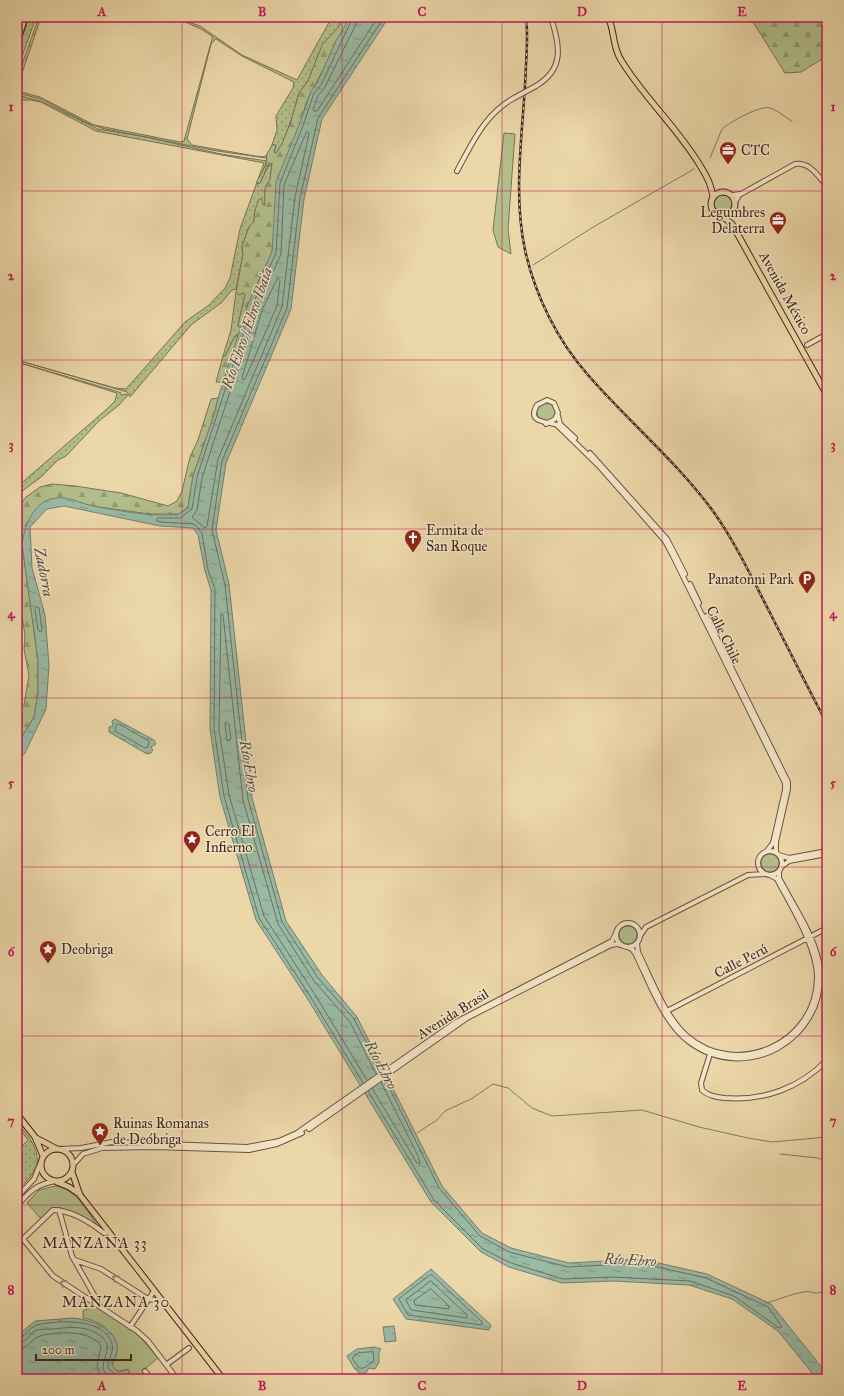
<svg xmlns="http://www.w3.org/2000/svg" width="844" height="1396" viewBox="0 0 844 1396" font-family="'IM FELL Great Primer',serif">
  <defs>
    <pattern id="grass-dots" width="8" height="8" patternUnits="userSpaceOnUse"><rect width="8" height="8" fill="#b2bf8c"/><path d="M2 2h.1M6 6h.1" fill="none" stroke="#929b72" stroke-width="1.8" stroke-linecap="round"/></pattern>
    <pattern id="forest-firs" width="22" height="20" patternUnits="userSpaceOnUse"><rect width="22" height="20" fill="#b2bf8c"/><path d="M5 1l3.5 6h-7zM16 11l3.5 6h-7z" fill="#929b72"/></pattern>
    <pattern id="water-ripples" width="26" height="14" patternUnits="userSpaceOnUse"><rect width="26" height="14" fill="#99baa4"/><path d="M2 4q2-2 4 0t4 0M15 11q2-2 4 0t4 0" fill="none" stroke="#7e9785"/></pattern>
  </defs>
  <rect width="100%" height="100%" fill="#ecd7a9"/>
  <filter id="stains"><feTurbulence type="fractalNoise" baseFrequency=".005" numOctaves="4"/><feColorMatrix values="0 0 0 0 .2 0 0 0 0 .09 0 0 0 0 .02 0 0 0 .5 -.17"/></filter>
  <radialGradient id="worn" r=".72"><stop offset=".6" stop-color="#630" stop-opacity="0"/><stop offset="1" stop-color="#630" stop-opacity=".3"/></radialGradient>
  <path fill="url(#grass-dots)" stroke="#787355" d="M29 17H36L17 71V51Z
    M39 17H41L17 88V78Z
    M174 17 200 26 242 55 297 80 332 17H340V25L315 65 308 81 299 93 291 121 282 144 276 153 274 152 276 145H272L277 130 276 116 293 88 294 82 242 56 216 39 211 44 187 139 192 145 255 156 264 157 267 154 266 158 217 151 105 129 87 123 41 99 17 93V91L40 97 94 125 180 142 184 141 212 39V36L201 29Z
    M17 95 41 101 98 129 146 137 221 154 267 161 257 184 260 183 270 163H272L270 180 265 190V205L255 210 254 221 249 227 242 246 243 254 236 289 232 290 221 303 191 325 130 397 127 392 17 360 115 388 126 389 185 322 209 305 225 288 230 278 240 229 264 163 96 131 41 102 31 100H17Z
    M236 292 239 295 244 293 245 295 238 325 241 330 239 334 235 336 225 356H223L231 330Z
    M17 362 116 391 121 393 122 396 124 394 128 395 119 405 99 421 66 456 58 460 41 477 17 495V487L108 408 115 401 117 393Z
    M17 1122C30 1138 47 1157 30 1177 26 1182 19 1188 17 1193V1151L28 1140 17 1125Z"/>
  <path fill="url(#forest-firs)" stroke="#787355" d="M340 17H350L306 103 274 232 272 252 248 304 241 330 238 325 245 295 244 293 239 295 236 292 243 254 242 246 249 227 254 221 255 210 259 199H262L263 205H265C265 196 263 187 270 180L272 163 267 167 260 183H256L266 165 267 154 272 145H276L274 152 276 153 282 144 291 121 299 93 308 81 322 45 340 25Z
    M750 17H827V56L801 72 785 73Z
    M239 334 224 382H216L223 356H225L235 336Z
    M218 398 214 415 193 476 188 507 179 514H149L92 506 63 498 40 505 22 544 38 660V693L34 717 17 745V710L24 705 29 675 24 649 25 635 17 587V509L26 497 40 487 52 484 75 486 121 493 168 506 177 501 182 491 190 457 198 440 211 399Z"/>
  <path fill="#b2bf8c" stroke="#787355" d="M504 133 515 134 508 229 511 254 498 247 493 230Z
    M714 204a9 9 0 1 1 18 0a9 9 0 1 1-18 0Z
    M537 412a9 9 0 1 1 18 0a9 9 0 1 1-18 0Z
    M761 863a9 9 0 1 1 18 0a9 9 0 1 1-18 0Z
    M619 935a9 9 0 1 1 18 0a9 9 0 1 1-18 0Z
    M55 1186C75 1188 87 1211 98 1226L57 1208 51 1210 41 1219 27 1203 39 1190Z
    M94 1305 136 1332 158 1358 142 1371 149 1379H131L128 1369C121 1371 116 1373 112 1366 113 1361 117 1356 117 1351 119 1334 98 1320 83 1318V1311Z"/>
  <path fill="url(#water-ripples)" stroke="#757f6e" d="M350 17H389L322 119 304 199 291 309 226 463 216 530 229 584 252 798 286 921 322 975 357 1017 442 1186 482 1233 511 1248 569 1263 641 1259 707 1274 771 1304 827 1374V1379H817L778 1331 732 1299 689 1285 613 1281 562 1283 509 1267 481 1252 431 1202 307 998 256 920 220 797 210 729 211 590 205 571 198 535 193 528 160 526 64 506 47 509 30 527 32 568 45 615 49 665 46 709 25 753 17 762V745L34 717 38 693V660L22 544C25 522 36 495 64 498 74 499 83 504 93 506 115 510 157 518 178 514 181 513 185 510 188 508L193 476 214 415 218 398 248 304 272 252 276 182 299 125 311 91 317 83 336 41Z
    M115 719 154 740 156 744 151 747 153 750 151 753 147 754 109 732V727L113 726 112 721Z
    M431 1269 491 1325 489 1330 406 1319 393 1299Z
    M72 1318C89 1319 120 1328 117 1352 116 1357 112 1361 112 1366L118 1372 128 1370 131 1379H17V1336L35 1321Z
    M394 1326 396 1341 385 1342 383 1327Z
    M374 1347 381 1349 379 1352V1362L375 1369 369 1368 366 1373H359L354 1368 347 1356 357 1349Z"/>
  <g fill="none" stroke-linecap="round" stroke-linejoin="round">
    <path stroke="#6c7061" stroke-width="1" d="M353 17 321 85 314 93 303 126 280 183 276 253 252 306 197 477 192 509 180 518H158L156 520 160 522 194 524 202 533 208 570 215 589 214 729 224 796 259 918 310 996 363 1083
      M358 17 357 22 325 87 318 96 313 109 314 111H317L378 17
      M308 132 309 134 295 197 282 307 218 459 207 526 205 528 192 517 197 510 202 478 257 308 281 254 284 185 306 133Z
      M278 278 280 280 277 306 245 379 243 380 242 378 262 310Z
      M37 607 39 608 42 630 41 632 38 630 35 609Z
      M227 722 229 724 231 739 229 741 227 740 225 723Z
      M119 724 149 741 148 747 145 748 115 731 116 725Z
      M381 1071 354 1019 318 978 282 922 248 799 225 585 212 530 222 461 287 308 300 198 318 118 384 17
      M367 1080 314 993 264 916 229 795 219 729 221 613 223 615 243 800 278 924 314 981 350 1022 376 1074
      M372 1088 417 1163 420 1164 418 1156 381 1082
      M368 1091 434 1200 483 1249 511 1263 563 1279 613 1277 690 1281 734 1296 779 1328 782 1327 768 1307 706 1278 640 1263 568 1267 509 1252 480 1236 439 1188 385 1079
      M430 1275H432L482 1322V1325L408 1315 399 1299Z
      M431 1281 467 1315V1318L411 1310 406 1300Z
      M431 1289 449 1306V1309L415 1305 414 1301Z
      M17 1339C25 1338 29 1327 37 1325 58 1320 101 1318 111 1341 116 1351 107 1359 108 1368L116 1375H125L127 1379
      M17 1344C26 1343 29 1334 37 1330 42 1329 48 1329 53 1329 71 1327 89 1325 103 1338 117 1351 90 1367 112 1379
      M17 1350C28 1349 31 1339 40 1336 57 1331 91 1330 101 1346L97 1367 102 1379
      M373 1352 374 1361 364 1368H359L352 1358 358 1353Z"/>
    <path stroke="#757f6e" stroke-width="1" d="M710 158 722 129C730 122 760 105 770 108 777 110 785 117 792 121
      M533 265 595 226 694 169
      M417 1133 437 1120 445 1111 471 1099 493 1084 508 1088 532 1108 552 1116 642 1110 699 1127 748 1138 772 1142 827 1137
      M780 1154 818 1158 827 1162
      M821 1293 827 1297
      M766 1303C778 1300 791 1294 803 1292 815 1290 815 1298 827 1288"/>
    <g stroke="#6a5341" stroke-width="6">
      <path id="minor" d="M536 86C566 68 559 45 551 17
        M457 171C473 142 484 115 514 98
        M731 195 741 194 795 164C810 162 817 175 827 186
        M735 202 740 194
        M807 345 827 334
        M558 416 560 424 575 438
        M546 424 555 419 558 413 554 403 547 400 537 405C526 424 548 421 557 425L598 465 665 541 672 554 785 783V790L773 843 766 852
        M590 453 667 539 685 574
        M690 584 699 603
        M706 616 788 782V789L776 842V853
        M758 863a12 12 0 1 1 24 0a12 12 0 1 1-24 0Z
        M779 855 789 858 827 851
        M781 867 789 861 827 854
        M616 935a12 12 0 1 1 24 0a12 12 0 1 1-24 0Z
        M640 936 646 927 748 875 764 874
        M637 943 638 952C651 978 665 1017 687 1036 736 1079 817 1044 817 977 817 947 791 906 777 879L770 875
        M627 947 632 949 635 953C649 981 663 1022 688 1041 745 1085 826 1040 820 969 817 939 793 905 779 878V871
        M667 1011 827 928
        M710 1054 701 1083 702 1090C708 1096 717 1097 725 1098 764 1101 800 1088 827 1060
        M309 1129 467 1018 611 945 618 944 623 946
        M60 1149 81 1148 112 1142 247 1147 279 1141 297 1133 456 1022 612 941 617 931
        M73 1165 83 1154 102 1148 153 1147 249 1150 277 1144 302 1133
        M17 1197 34 1179 41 1162
        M17 1206C29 1192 36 1184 56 1181
        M59 1210 72 1256 94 1295 96 1304
        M109 1232 104 1233C91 1223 71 1210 53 1210L23 1239 53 1276 137 1331 148 1341 177 1379
        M75 1260 101 1269 148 1299 163 1301
        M130 1327 154 1291
        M166 1365 189 1348
        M145 1371 151 1379"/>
    </g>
    <g stroke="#3f271e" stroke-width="7">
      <path id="major" d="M608 17C615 31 612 46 621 60 644 98 678 128 701 167 707 177 712 186 713 198
        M711 204a12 12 0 1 1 24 0a12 12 0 1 1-24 0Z
        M722 216 732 224 827 395
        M17 1114 35 1137 43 1156
        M36 1138 57 1149
        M41 1165a16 16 0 1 1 32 0a16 16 0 1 1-32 0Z
        M72 1172 80 1195 223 1379
        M57 1182 69 1187 78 1193"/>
    </g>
    <g stroke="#3f271e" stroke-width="8">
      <path id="highway" d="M17 18V17
        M17 41 25 17"/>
    </g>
    <use href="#minor" stroke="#f3e5c7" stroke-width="4"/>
    <use href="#major" stroke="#ecd7a9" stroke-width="5"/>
    <use href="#highway" stroke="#ecd7a9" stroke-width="5.5"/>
    <g stroke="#3f271e" stroke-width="2.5">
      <path id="rail" d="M526 17C528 33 527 49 526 65 524 127 512 189 525 250 535 295 557 340 588 375 628 421 676 461 713 511 735 542 751 576 768 609 788 648 807 686 827 724"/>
    </g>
    <use href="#rail" stroke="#f3e5c7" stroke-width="1" stroke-dasharray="3" stroke-linecap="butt"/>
    <g stroke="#6a5341" stroke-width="6" stroke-linecap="butt">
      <path id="minor-bridge" d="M514 98 536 86"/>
    </g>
    <use href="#minor-bridge" stroke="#f3e5c7" stroke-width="4"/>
  </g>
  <defs><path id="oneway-chevron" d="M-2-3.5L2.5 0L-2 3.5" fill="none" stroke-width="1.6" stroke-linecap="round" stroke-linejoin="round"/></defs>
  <g stroke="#998672">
    <use href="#oneway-chevron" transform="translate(115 1278) rotate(-147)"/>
    <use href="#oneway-chevron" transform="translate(63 1283) rotate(-147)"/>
  </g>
  <path fill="none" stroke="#c2185b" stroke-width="1" stroke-opacity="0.55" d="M182 17V1379M342 17V1379M502 17V1379M662 17V1379M17 191H827M17 360H827M17 529H827M17 698H827M17 867H827M17 1036H827M17 1205H827"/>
  <defs>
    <g id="office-pin" transform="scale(0.9)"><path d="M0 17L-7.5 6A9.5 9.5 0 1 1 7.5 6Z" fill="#8f2418" stroke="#f3e5c7"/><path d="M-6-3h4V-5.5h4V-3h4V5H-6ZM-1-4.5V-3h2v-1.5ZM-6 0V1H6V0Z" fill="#fff"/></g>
    <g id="church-pin" transform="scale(0.9)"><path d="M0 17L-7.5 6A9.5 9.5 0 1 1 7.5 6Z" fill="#8f2418" stroke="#f3e5c7"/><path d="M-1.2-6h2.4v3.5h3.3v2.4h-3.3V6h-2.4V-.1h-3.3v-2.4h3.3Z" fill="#fff"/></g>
    <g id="parking-pin" transform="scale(0.9)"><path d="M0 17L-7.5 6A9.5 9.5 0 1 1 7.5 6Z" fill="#8f2418" stroke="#f3e5c7"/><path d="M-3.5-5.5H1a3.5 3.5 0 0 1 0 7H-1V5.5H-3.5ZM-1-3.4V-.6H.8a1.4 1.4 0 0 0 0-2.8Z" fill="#fff"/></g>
    <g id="sight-pin" transform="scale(0.9)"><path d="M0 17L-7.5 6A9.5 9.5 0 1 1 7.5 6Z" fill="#8f2418" stroke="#f3e5c7"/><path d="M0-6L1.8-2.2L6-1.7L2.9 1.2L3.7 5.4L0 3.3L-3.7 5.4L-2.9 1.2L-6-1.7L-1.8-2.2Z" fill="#fff"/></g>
  </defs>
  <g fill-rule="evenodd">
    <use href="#office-pin" x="728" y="150"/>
    <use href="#office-pin" x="778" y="220"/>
    <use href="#church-pin" x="413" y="538"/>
    <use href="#parking-pin" x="807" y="579"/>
    <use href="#sight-pin" x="192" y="839"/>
    <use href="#sight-pin" x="48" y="949"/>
    <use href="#sight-pin" x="100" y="1131"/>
  </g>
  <g text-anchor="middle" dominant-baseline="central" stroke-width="3" stroke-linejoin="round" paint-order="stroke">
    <g font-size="14" fill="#3f271e" stroke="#f3e5c7" text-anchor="start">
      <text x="741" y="150">CTC</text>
      <text x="765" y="212" text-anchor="end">Legumbres<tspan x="765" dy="16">Delaterra</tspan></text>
      <text x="426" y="530">Ermita de<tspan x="426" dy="16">San Roque</tspan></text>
      <text x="794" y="579" text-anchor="end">Panatonni Park</text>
      <text x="205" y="831">Cerro El<tspan x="205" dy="16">Infierno</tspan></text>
      <text x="61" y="949">Deobriga</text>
      <text x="113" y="1123">Ruinas Romanas<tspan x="113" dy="16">de Deóbriga</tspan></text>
    </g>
    <g font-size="14" fill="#3f271e" stroke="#f3e5c7">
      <text transform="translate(785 293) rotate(61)">Avenida México</text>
      <text transform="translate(724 635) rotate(64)">Calle Chile</text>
      <text transform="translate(741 961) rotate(-27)">Calle Perú</text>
      <text transform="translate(453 1014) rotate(-32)">Avenida Brasil</text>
    </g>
    <g font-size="15" font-style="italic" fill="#564c40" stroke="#f3e5c7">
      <text transform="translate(247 328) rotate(-71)">Río Ebro / Ebro Ibaia</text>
      <text transform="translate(44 572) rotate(79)">Zadorra</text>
      <text transform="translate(249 766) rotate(80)">Río Ebro</text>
      <text transform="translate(381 1065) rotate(62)">Río Ebro</text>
      <text transform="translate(630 1260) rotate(3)">Río Ebro</text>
    </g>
    <g font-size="15" letter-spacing="1" fill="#3f271e" stroke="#f3e5c7">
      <text x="95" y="1243">MANZANA 33</text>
      <text x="116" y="1302">MANZANA 30</text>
    </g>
  </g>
  <rect width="844" height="1396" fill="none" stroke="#ecd7a9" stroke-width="44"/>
  <path d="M36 1354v6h95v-6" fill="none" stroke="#3f271e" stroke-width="2"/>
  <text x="42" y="1354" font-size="12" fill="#3f271e" stroke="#f3e5c7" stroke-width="3" paint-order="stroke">200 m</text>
  <rect x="22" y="22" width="800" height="1352" fill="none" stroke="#c2185b" stroke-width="1.5"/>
  <g font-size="13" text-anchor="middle" font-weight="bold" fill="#c2185b">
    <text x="102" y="16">A</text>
    <text x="262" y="16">B</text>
    <text x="422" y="16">C</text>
    <text x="582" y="16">D</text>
    <text x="742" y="16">E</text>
    <text x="11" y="111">1</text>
    <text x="833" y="111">1</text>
    <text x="11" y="280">2</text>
    <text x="833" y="280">2</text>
    <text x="11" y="449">3</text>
    <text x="833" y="449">3</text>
    <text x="11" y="618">4</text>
    <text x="833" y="618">4</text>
    <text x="11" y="787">5</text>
    <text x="833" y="787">5</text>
    <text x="11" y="956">6</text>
    <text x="833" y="956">6</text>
    <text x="11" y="1125">7</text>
    <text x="833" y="1125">7</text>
    <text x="11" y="1294">8</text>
    <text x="833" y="1294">8</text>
    <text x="102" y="1390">A</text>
    <text x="262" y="1390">B</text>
    <text x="422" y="1390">C</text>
    <text x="582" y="1390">D</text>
    <text x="742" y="1390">E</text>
  </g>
  <rect width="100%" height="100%" filter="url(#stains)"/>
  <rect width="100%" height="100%" fill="url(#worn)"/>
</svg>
